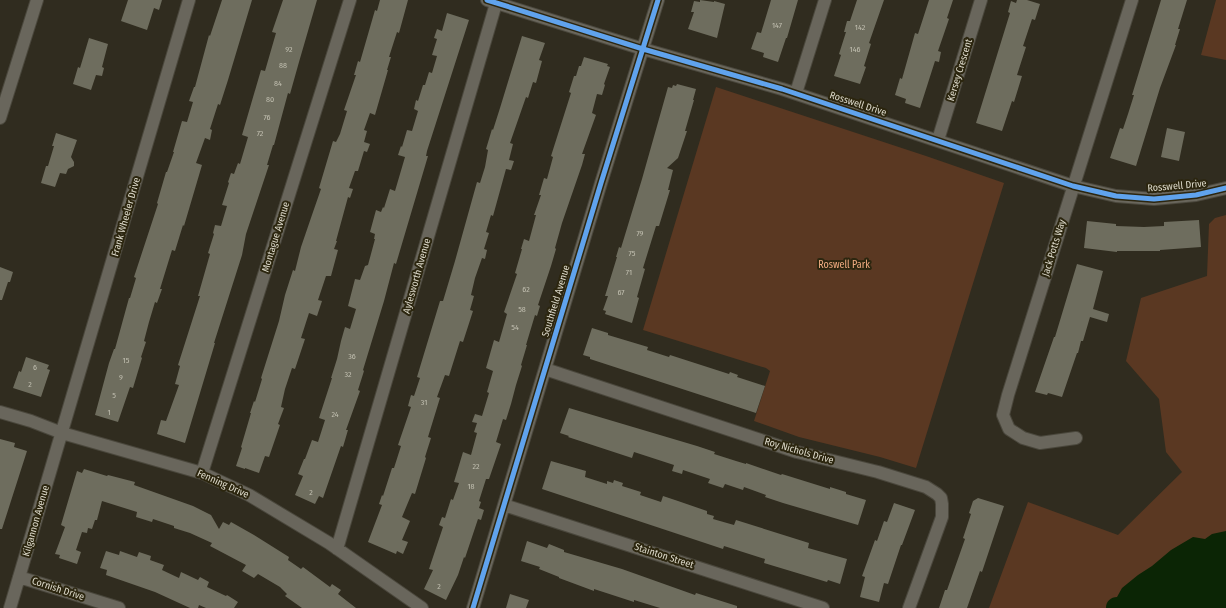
<svg xmlns="http://www.w3.org/2000/svg" width="1226" height="608" viewBox="0 0 1226 608" font-family="'Fira Sans Condensed',sans-serif">
  <rect width="100%" height="100%" fill="#302c1f"/>
  <path fill="#5a3822" d="M1216 0H1226V60L1201 55Z
    M716 87 926 156 1004 183 916 468 880 457 799 437 754 421 770 371 766 368 643 330Z
    M1226 215V608H989L1028 502 1118 535 1182 472 1166 452 1159 399 1126 361 1141 298 1207 276 1209 224 1215 218Z"/>
  <path fill="#0b2505" d="M1226 531V608H1106C1106 601 1111 597 1117 597L1122 588 1138 575 1152 566 1171 550 1193 537 1205 539 1212 534Z"/>
  <path fill="#6e6d5e" d="M128 0H162L159 10 154 8 147 30 121 21Z
    M222 0H252L228 80 220 105 218 104 210 129 212 130 210 140 205 138 196 163 202 165 184 226 183 225 175 251 172 250 160 289H162L157 303 155 302 149 322 144 341 146 342 141 357 142 358 133 388 130 387 118 422 95 415 109 363 114 349H115L129 298H130L136 278 134 277 158 204 157 203 166 172H167L174 152H173L182 121 187 122 193 102 189 101 194 87H195L209 35 210 36Z
    M283 0H317L299 62 290 94 288 93 274 145H273L267 165H269L246 234 242 255 214 343H215L185 443 157 434 161 420 166 421 179 385 175 384 180 366 178 365 200 296H198L210 254 208 253 214 234 213 233 215 225 221 226 227 206 222 205 229 183 228 182 231 173 234 174 238 163 240 164 248 137 242 135 261 70 265 71 276 33 272 32Z
    M380 0H408L399 33 397 32 389 57H391L387 70H388L375 115 370 113 364 130 367 131 364 142 370 144 367 152 364 151 358 171H355L349 188 353 189 350 198 348 197 336 241H337L334 249 338 250 331 276H326L318 300 322 301 317 316 309 313 301 338 305 339 295 369 292 368 285 389 281 407 284 408 278 424 280 425 269 457 265 456 259 473 245 468V469L236 466 242 448 241 447 251 413H250L254 401 255 402 262 379 261 378 279 321 285 295 293 270 295 271 301 247 313 212 321 189 319 188 333 141 336 142 340 134 347 111 344 110 356 75H354L358 61 360 62 375 10 377 11Z
    M700 0 714 2V1L725 4 717 38 688 29 694 12H691L694 1 700 2Z
    M771 0H798L787 38H786L778 62 763 57 764 53 751 49 757 32 761 33Z
    M857 0H884L869 43 871 44 864 66 866 67 860 84 834 76 841 55 839 54 846 32H844L847 21H850Z
    M929 0H953L947 18 949 19 938 51 941 52 939 62 935 61 920 108 905 103 906 99 895 95 900 78 902 79 915 33 918 34Z
    M1017 0H1027L1040 4 1035 20 1032 19 1023 46 1026 47 1017 75 1022 76 1014 102 1012 101 1002 131 976 123 1010 13 1008 12 1011 1 1016 3Z
    M1161 0H1187L1178 29H1180L1175 45H1176L1160 88 1136 166 1110 158 1120 128 1123 129 1128 114 1134 95H1132Z
    M447 13 469 20 427 151 426 156H428L396 264 394 263 384 301 363 370 364 371 358 390 360 391 346 430H348L343 447 341 446 323 498 319 496 315 504 295 495 303 476 298 474 304 459H305L312 440 318 442 325 420 319 418 332 378H331L337 359 341 341 345 327 350 329 356 309 348 306 355 279 360 280 365 266 368 265 375 239H374L375 234 370 232 376 210 381 212 383 207 384 208 390 189 395 191 405 157 398 155 401 146 402 147 407 130 412 131 418 111 414 109 416 100 418 101 423 85H425L429 72 432 73 437 56 432 55 437 39 434 38 437 29 442 31Z
    M522 36 545 43 539 60 542 61 536 83 533 82 528 98 526 97 510 143 513 144 509 160 514 161 511 170 506 169 493 216 491 215 486 232 489 233 484 249 487 250 485 259 482 258 475 278 471 295 474 296 470 310 473 311 463 342 460 341 449 376 445 375 437 397 440 398 428 437 431 438 425 457 426 458 415 494 412 493 402 517 410 521 402 540 408 542 403 554 397 551 396 554 368 542 382 505 379 504 382 495 383 496 392 468H394L401 446 398 445 411 407 408 406 411 395 414 396 420 378 417 377 420 367 440 301H443L455 261 477 182 480 183 485 167 488 150 486 149 492 129 493 130 500 108Z
    M89 38 108 44 102 67 104 68 102 76 96 75 91 90 73 84 78 67 80 68Z
    M584 57 608 64 607 66 610 67 604 84 605 85 602 95 597 94 592 113 596 115 582 154H585L582 165 562 223 555 248 556 249 551 266 538 305 540 306 537 316 535 315 526 345H527L521 365 522 366 516 385 511 404 506 420 503 419 496 442 501 444 489 479H486L479 501 481 502 479 508 484 510 481 520 478 519 465 558 464 557 458 575 446 600 424 589 433 570 429 569 443 527 439 525 442 517 445 518 451 499 453 500 459 483 454 482 463 452 471 455 477 433 474 432 477 423 472 422 475 414 482 416 489 393 487 392 493 371 486 368 494 340 499 342 507 314 504 312 517 274 515 273 522 249H521L524 239 529 241 536 215H534L541 195H539L544 178 547 179 553 157 551 156 571 93 569 92 574 76H576L579 66H581Z
    M677 84 696 89 693 100H694L685 131H687L678 158 667 168 673 170 668 190H670L659 226H656L643 268 645 269 637 297 639 298 632 323 605 314 606 311 603 310 608 296H605L617 257H616L619 247 621 248 642 179 668 87 672 88 673 85 676 86Z
    M1167 128 1185 132 1179 161 1161 157Z
    M56 133 77 140 71 157 74 162V166L68 169 66 174 60 173 55 187 41 183 46 166H48L54 146H52Z
    M1199 220 1201 247 1160 250V251H1117V252L1084 248 1087 221 1116 224V226L1144 227 1164 226V222Z
    M1077 264 1103 271 1093 309 1109 314 1107 322 1090 317 1083 341H1081L1078 353H1077L1062 397 1048 393 1047 395 1035 392 1054 337H1055Z
    M0 267 13 272 10 282H8L2 300H0Z
    M592 328 608 333V335L648 347 647 350 669 357 670 355 729 374 730 372 738 375 737 377 765 386 756 413 590 359V357L583 355Z
    M26 357 49 365 47 369 50 370 41 397 13 388 19 371 21 372Z
    M569 408 697 446 715 452 714 454 736 461 746 464V463L781 475 782 474 830 489V487L846 492V494L866 500 858 525 783 503 765 497 766 495 744 487 743 490 725 484 723 488 708 483 710 479 683 470 682 474 672 471 674 465 634 452 632 458 568 437 569 436 560 433Z
    M0 439 15 443 14 447 27 451 2 529H0Z
    M551 461 586 471 585 477 607 484V481L613 483 614 480 623 483 622 486 641 492 640 495 661 502 663 496 678 501 707 511V514L714 516 713 519 734 525 736 520 809 543 808 548 847 559 840 584 828 580 827 582 764 563 765 559 724 546 723 549 705 543 542 489Z
    M84 469 107 476 108 475 135 482 134 485 193 506 211 515 219 529 223 522 229 525 231 522 254 535 289 557 288 560 301 569 303 567 330 587 332 584 341 590 338 594 356 608H302L285 596 287 594 280 587 258 574 254 578 242 571 246 565 210 546 212 543 190 533 174 528V526L153 519 152 522 136 517 137 512 102 501 97 520H95L92 529 88 528 87 533 82 532 76 550 81 552 77 564 59 558 60 555 55 554 65 527 61 525 77 471 82 473Z
    M978 498 1004 506 982 572 980 571 967 608H939L945 590H947L965 539 963 538 971 514 969 513 973 501Z
    M894 503 915 510 902 545H901L888 584 884 583 879 602 860 597 865 577 862 576 875 540 877 541 884 521 887 522Z
    M527 541 547 548 549 544 564 550V552L622 569 695 595 696 593 737 606V608H660L634 600V602L594 589V591L559 578V577L539 569 540 567 521 561Z
    M106 551 119 555 120 551 137 557 139 552 151 556 150 560 164 565 162 570 179 578 181 572 198 580 200 577 209 582 207 587 226 596 227 595 238 602 234 608H206L199 605 198 608H190L155 592 106 575 107 570 100 568Z
    M510 594 529 600 526 608H506Z"/>
  <g fill="none" stroke-linecap="round" stroke-linejoin="round">
    <g stroke="#4a473c" stroke-width="14">
      <path id="minor" d="M487 0 643 49 782 89 1073 186 1116 196 1154 199 1196 195 1226 188
        M796 93 825 0
        M0 118 37 0
        M938 140 981 0
        M545 369 797 452 878 472 926 487 937 494 941 498 942 504V517L909 608
        M0 412 31 421 62 433 202 473 249 495 329 543 422 608
        M1076 438 1040 443 1023 438 1009 429 1003 415 1008 395 1132 0
        M202 473 350 0
        M504 505 823 608
        M337 549 497 0
        M19 577 119 608
        M10 608 189 0
        M473 608 601 183 658 0"/>
    </g>
    <use href="#minor" stroke="#69665c" stroke-width="12"/>
    <g stroke="#2c260f" stroke-width="8">
      <path id="cycleway" d="M487 0 643 49 782 89 1073 186 1116 196 1154 199 1196 195 1226 188
        M473 608 601 183 658 0"/>
    </g>
    <use href="#cycleway" stroke="#60a3ed" stroke-width="5"/>
  </g>
  <g text-anchor="middle" dominant-baseline="central" stroke-width="4" stroke-linejoin="round" paint-order="stroke">
    <g font-size="8" fill="#c1bfb0">
      <text x="777" y="25">147</text>
      <text x="860" y="27">142</text>
      <text x="289" y="49">92</text>
      <text x="855" y="49">146</text>
      <text x="283" y="65">88</text>
      <text x="278" y="83">84</text>
      <text x="270" y="99">80</text>
      <text x="267" y="117">76</text>
      <text x="260" y="133">72</text>
      <text x="640" y="233">79</text>
      <text x="632" y="253">75</text>
      <text x="629" y="272">71</text>
      <text x="526" y="289">62</text>
      <text x="621" y="292">67</text>
      <text x="522" y="309">58</text>
      <text x="515" y="327">54</text>
      <text x="352" y="356">36</text>
      <text x="126" y="360">15</text>
      <text x="35" y="367">6</text>
      <text x="348" y="374">32</text>
      <text x="121" y="377">9</text>
      <text x="30" y="384">2</text>
      <text x="114" y="395">5</text>
      <text x="424" y="402">31</text>
      <text x="109" y="412">1</text>
      <text x="335" y="414">24</text>
      <text x="476" y="466">22</text>
      <text x="471" y="486">18</text>
      <text x="311" y="492">2</text>
      <text x="439" y="586">2</text>
    </g>
    <g font-size="10" fill="#dddacb" stroke="#2c260f">
      <text transform="translate(960 70) rotate(-73)">Kersey Crescent</text>
      <text transform="translate(858 104) rotate(18)">Rosswell Drive</text>
      <text transform="translate(1177 186) rotate(-5)">Rosswell Drive</text>
      <text transform="translate(126 217) rotate(-74)">Frank Wheeler Drive</text>
      <text transform="translate(276 237) rotate(-73)">Montague Avenue</text>
      <text transform="translate(1054 248) rotate(-73)">Jack Potts Way</text>
      <text transform="translate(417 276) rotate(-74)">Aylesworth Avenue</text>
      <text transform="translate(556 301) rotate(-73)">Southfield Avenue</text>
      <text transform="translate(799 451) rotate(16)">Roy Nichols Drive</text>
      <text transform="translate(223 484) rotate(24)">Fenning Drive</text>
      <text transform="translate(36 521) rotate(-74)">Kilgannon Avenue</text>
      <text transform="translate(664 556) rotate(18)">Stainton Street</text>
      <text transform="translate(58 589) rotate(18)">Cornish Drive</text>
    </g>
    <g font-size="10" fill="#f2ad82" stroke="#2c260f">
      <text x="844" y="265">Roswell Park</text>
    </g>
  </g>
</svg>
